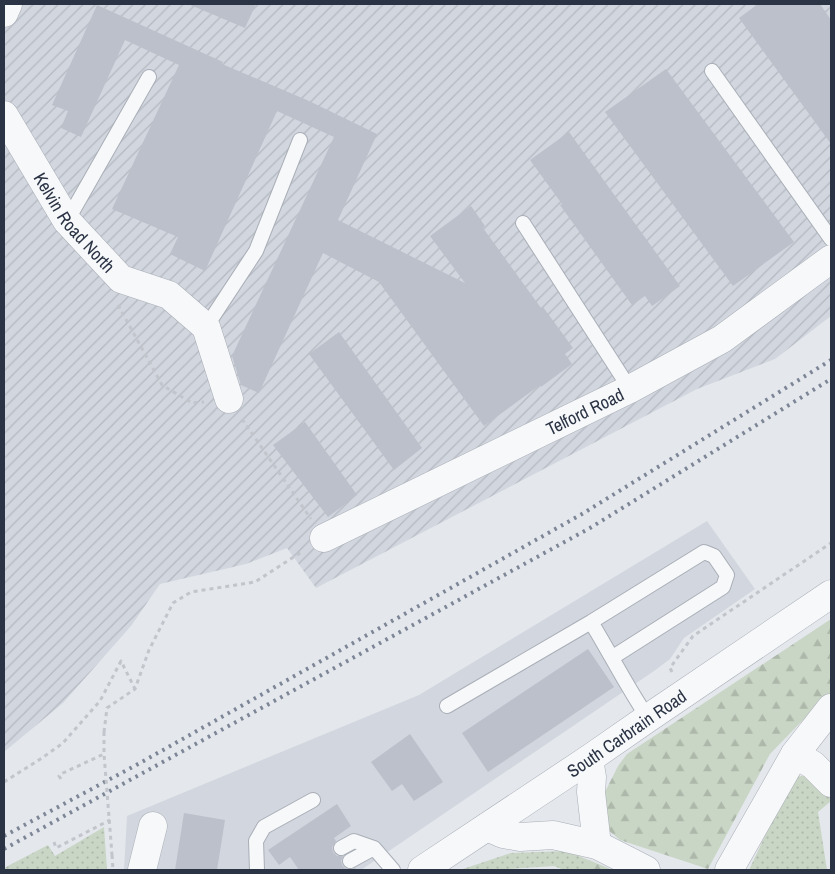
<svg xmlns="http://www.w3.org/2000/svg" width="835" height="874" viewBox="0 0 835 874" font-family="'Archivo Narrow',sans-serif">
  <defs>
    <pattern id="industrial-furrows" width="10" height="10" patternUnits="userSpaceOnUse" patternTransform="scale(1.25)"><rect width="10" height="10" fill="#d2d6de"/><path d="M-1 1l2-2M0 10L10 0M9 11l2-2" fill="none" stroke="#b4b8c0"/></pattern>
    <pattern id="grass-dots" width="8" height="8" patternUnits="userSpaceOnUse" patternTransform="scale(1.25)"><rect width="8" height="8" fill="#c9d6c5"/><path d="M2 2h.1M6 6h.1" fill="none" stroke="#adb8ab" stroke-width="1.8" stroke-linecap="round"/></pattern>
    <pattern id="forest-firs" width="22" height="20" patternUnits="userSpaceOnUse" patternTransform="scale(1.25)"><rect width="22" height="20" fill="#c9d6c5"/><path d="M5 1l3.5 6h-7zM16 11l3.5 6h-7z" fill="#adb8ab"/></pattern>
  </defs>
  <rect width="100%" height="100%" fill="#e4e7ec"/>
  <path fill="#d2d6de" d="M707 521 755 589 684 638 670 659 654 671 361 870H124L127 816 419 695Z"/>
  <path fill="url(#industrial-furrows)" d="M4 4H831V316L775 359 697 389 316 588 287 548 246 564 160 584 131 626 63 703 4 752Z"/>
  <path fill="url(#grass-dots)" d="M808 775 829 794 831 801 818 812 827 870H749L788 787 795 777Z
    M104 827 107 870H4V868L48 845 55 856Z
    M567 851 612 870H564L554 866 495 870H460L511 853Z"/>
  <path fill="url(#forest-firs)" d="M831 619V697L801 722 770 754 708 869 620 840 607 829 604 794 618 766 627 754Z
    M589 860 612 870H582Z"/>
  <path fill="#bbc0ca" d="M188 4H256L245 28Z
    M758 4H820L831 20V144L739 18Z
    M97 5 223 62 222 64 309 101 377 134 338 220 465 283 430 236 471 206 485 226 483 228 541 308 543 307 573 348 565 354 572 364 541 387 540 385 484 426 379 282 323 253 259 393 241 385 232 356 334 137 277 111 205 271 170 254 178 237 112 209 179 65 125 40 81 137 61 128 68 111 52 105Z
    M666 69 794 242 733 286 605 112Z
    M569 132 680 286 652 306 645 296 632 305 560 205 562 204 530 160Z
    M339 332 422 448 394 470 309 354Z
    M305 422 357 495 328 517 273 445Z
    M588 649 614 687 488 772 462 733Z
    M410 734 443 782 414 801 402 784 392 791 371 762Z
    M337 804 351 826 334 838 336 841 332 847 333 852 337 856H343L341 861 342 865 345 868 350 870 355 868 357 870H299L290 857 279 865 268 850Z
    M184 813 225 820 217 870H175Z"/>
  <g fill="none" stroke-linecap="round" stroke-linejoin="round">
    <g stroke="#a9aeb7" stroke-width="16">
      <path id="service" d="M712 71 831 239
        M67 221 149 77
        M523 223 630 389
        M206 327 256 251 300 140
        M591 622C610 653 627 687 648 718
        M447 706 591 622 704 552 714 556 727 575 723 587 613 657
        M341 848 354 841 374 848 393 870
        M350 861 374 848
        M257 870 256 841 264 827 313 800"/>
    </g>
    <g stroke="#a9aeb7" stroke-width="29">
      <g id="minor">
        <path d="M4 13 8 4"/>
        <path id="s1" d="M4 115 67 221 121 279 169 295 206 327 229 399"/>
        <path id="s2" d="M324 538 630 389 722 339 831 259"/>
        <path d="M795 754 813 765 831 783"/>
        <path d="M589 759 592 777 591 792 597 845"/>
        <path d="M487 827 503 834 520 837 553 835 597 845 646 870"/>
        <path d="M142 870 153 826"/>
        <path d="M729 870 795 754 831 708"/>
      </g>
    </g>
    <g stroke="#a9aeb7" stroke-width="29">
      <g id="tertiary">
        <path id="s3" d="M422 870 589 759 648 718 831 594"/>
      </g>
    </g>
    <path stroke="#c2c5cb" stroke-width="3" stroke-dasharray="4 4" stroke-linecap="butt" d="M118 305 162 385 192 403 204 402
      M242 419 311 519
      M672 672 670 668 693 636 831 543
      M104 732 107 708 135 689 149 650 173 603 191 592 255 582 303 551
      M61 779 59 776 63 773 104 754
      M4 782 42 758 63 743 100 701 121 661 135 689
      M54 842 56 848 110 820
      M112 855 113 870"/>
    <use href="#service" stroke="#f7f8fa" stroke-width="14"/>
    <use href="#minor" stroke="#f7f8fa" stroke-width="28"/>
    <use href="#tertiary" stroke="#f7f8fa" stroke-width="28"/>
    <path stroke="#7d8696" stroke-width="4" stroke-dasharray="2.5 5" stroke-linecap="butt" d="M4 836 140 763 582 514 831 360
      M4 849 590 528 831 379"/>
    <path stroke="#c2c5cb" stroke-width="3" stroke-dasharray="4 4" stroke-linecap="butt" d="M104 732V754L112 855"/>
  </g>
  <g text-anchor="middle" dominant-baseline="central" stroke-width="4" stroke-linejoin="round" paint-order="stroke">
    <g font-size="18" fill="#2b3445" stroke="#f4f6f9">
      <text stroke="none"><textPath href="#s1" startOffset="129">Kelvin Road North</textPath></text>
      <text stroke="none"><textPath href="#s2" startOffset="290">Telford Road</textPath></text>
      <text stroke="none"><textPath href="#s3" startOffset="246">South Carbrain Road</textPath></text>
    </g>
  </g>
  <rect width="835" height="874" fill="none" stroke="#2b3445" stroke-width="10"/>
</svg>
